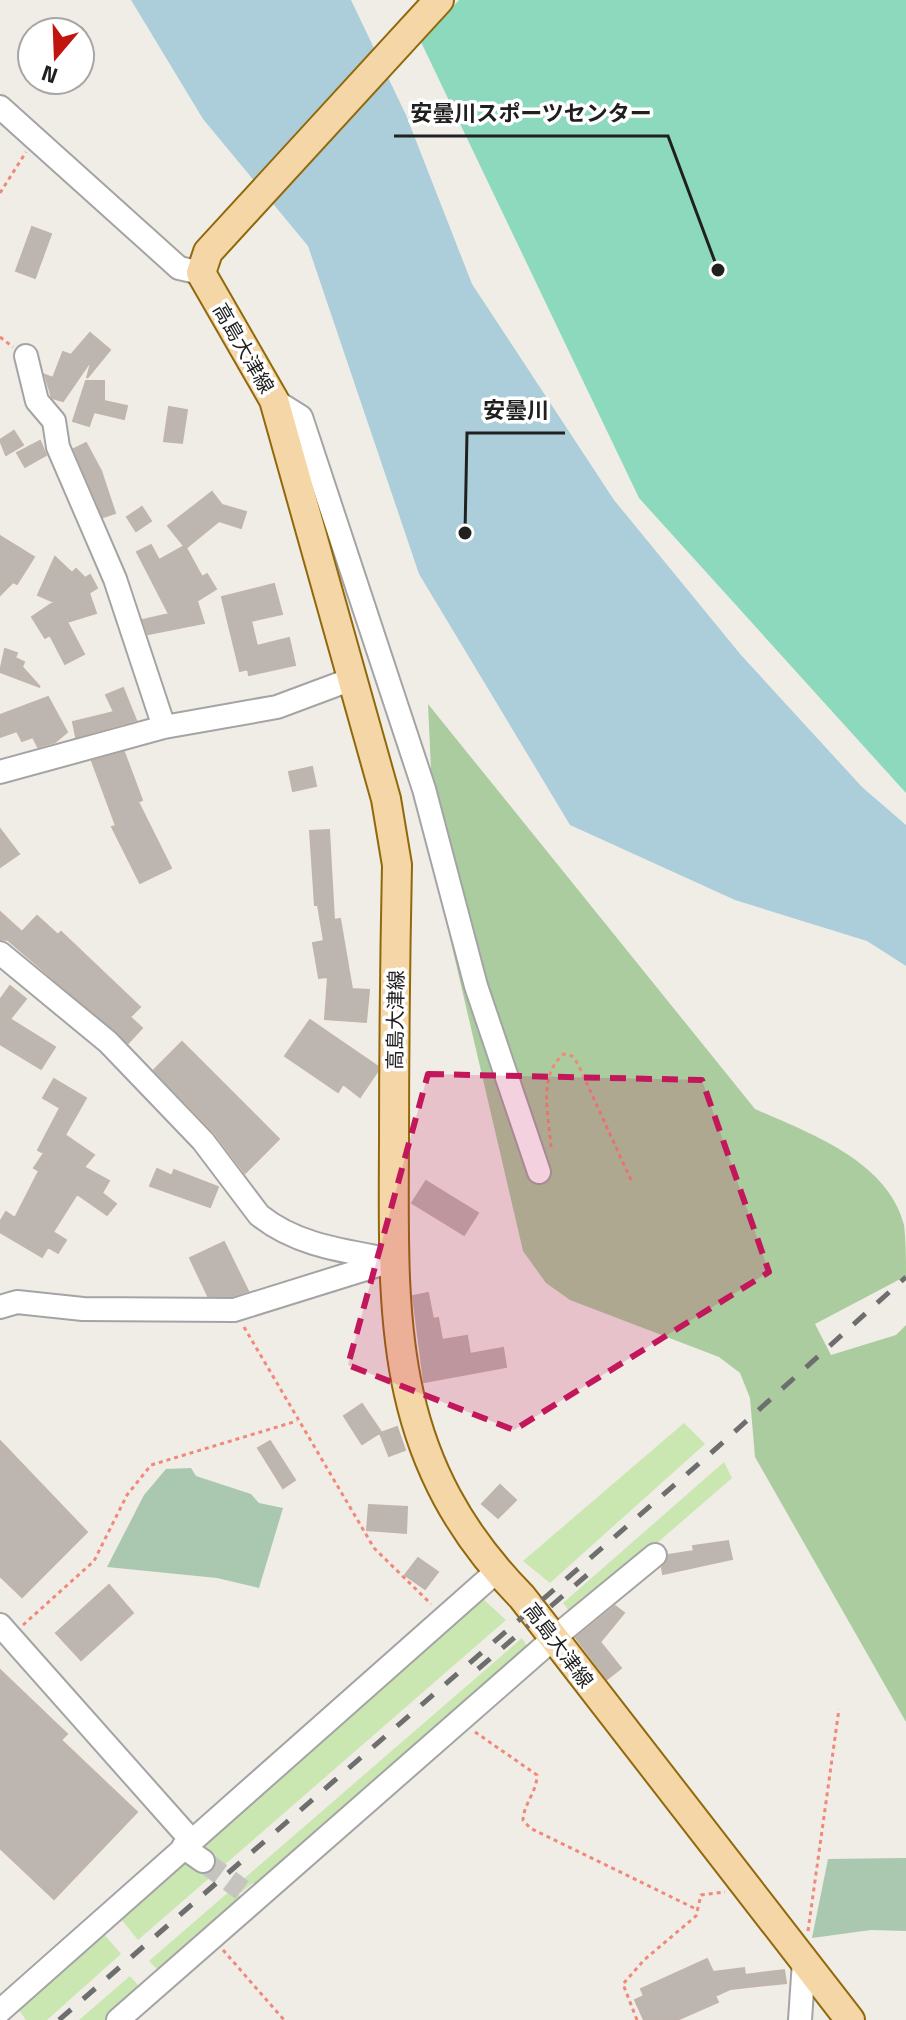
<svg xmlns="http://www.w3.org/2000/svg" width="906" height="2020" viewBox="0 0 906 2020" font-family="'Titillium Web','Noto Sans JP',sans-serif">
  <rect width="100%" height="100%" fill="#f0ede7"/>
  <path fill="#cae6b1" d="M684 1423 705 1444 550 1583 523 1561Z
    M724 1462 732 1478 573 1616 563 1603Z
    M483 1599 506 1620 138 1940 121 1919Z
    M522 1638 531 1653 259 1891 253 1883 239 1894 242 1905 163 1975 149 1961Z
    M102 1932 121 1954 47 2020H26L18 2009Z
    M130 1976 143 1991 110 2020H79Z"/>
  <path fill="#abcc9f" d="M428 704 755 1109C809 1133 888 1161 904 1225 906 1241 906 1260 906 1276L815 1324 831 1355 896 1335 906 1325V1722L755 1457 750 1398 740 1373 719 1357 570 1300 546 1283 523 1251 436 878Z"/>
  <path fill="#aac7af" d="M191 1468 196 1476 251 1494 259 1503 283 1508 259 1588 217 1578 107 1567 144 1495 166 1469Z
    M906 1858V1931L871 1930 812 1938 828 1859Z"/>
  <path fill="#8cd9bd" d="M459 0H906V793L639 498 421 42Z"/>
  <path fill="#abceda" d="M131 0H351L406 115 472 284 614 500 741 655 862 787 906 825V966L867 941 735 900 570 825 419 574 308 246 203 119Z"/>
  <path fill="#bdb6b0" stroke="#c1b5ab" stroke-width="2" d="M32 227 51 234 35 278 16 271Z
    M90 333 110 350 87 378 92 359 63 401 52 398 45 375 53 378 63 352 71 355Z
    M86 381H104V401L127 406 124 419 94 412 89 426 73 421Z
    M169 407 187 410 182 443 164 441Z
    M14 431 23 445 6 455 0 440Z
    M40 441 46 455 25 467 17 453Z
    M86 443 101 471 115 513 103 517 74 449Z
    M212 492 222 505 246 512 241 528 219 521 186 548 202 577 207 574 216 589 197 601 204 623 148 634 143 620 169 614 137 552 151 545 159 560 184 546 168 526Z
    M142 507 151 521 136 531 127 517Z
    M0 536 34 557 17 584 13 582 0 595Z
    M55 557 72 573 76 569 85 578 90 575 97 588 89 593 96 613 67 622 84 654 65 664 50 635 45 638 32 617 54 602 38 595Z
    M274 584 282 614 251 621 257 646 289 638 295 665 249 675 248 669 240 671 222 597Z
    M5 649 17 653 15 658 24 662 22 667 40 687 0 672Z
    M123 688 136 720 76 737 73 722 114 712 106 695Z
    M48 697 67 732 55 742 38 747 33 737 22 741 17 731 0 737V715Z
    M124 752 142 800 138 802 171 868 140 883 112 827 116 826 92 761Z
    M312 767 316 786 293 791 289 772Z
    M0 829 19 854 0 867Z
    M329 830 334 920 340 919 352 989 369 990 366 1022 325 1019 328 977 319 978 313 943 324 941 318 905H315L310 831Z
    M0 912 22 932 37 916 58 935 61 932 140 1007 130 1017 142 1028 128 1043 8 940 0 939Z
    M10 986 26 999 10 1019 55 1047 41 1069 0 1044V1000Z
    M310 1020 377 1066V1072L360 1097 343 1084 338 1092 285 1056Z
    M182 1042 279 1139 245 1173 213 1131 154 1070Z
    M54 1079 86 1098 65 1135 94 1155 84 1167 109 1181 102 1193 116 1204 107 1215 77 1194 53 1232 66 1240 58 1253 48 1247 42 1257 0 1232V1222L6 1212 15 1218 39 1171 34 1168 44 1153 38 1150 60 1108 43 1098Z
    M157 1169 172 1176 174 1170 218 1187 210 1207 150 1186Z
    M426 1181 478 1213 464 1235 412 1203Z
    M224 1242 248 1291 232 1296H208L190 1258Z
    M428 1293 433 1319 438 1318 442 1340 467 1336 470 1354 503 1348 506 1367 424 1382 413 1296Z
    M362 1404 381 1432 362 1444 344 1416Z
    M397 1427 405 1450 389 1456 380 1433Z
    M0 1441 87 1532 22 1597 0 1576Z
    M270 1441 295 1480 283 1488 258 1448Z
    M500 1485 516 1500 498 1518 482 1504Z
    M369 1505 407 1507 406 1533 367 1530Z
    M728 1541 732 1559 663 1574 662 1568 669 1555 694 1551 693 1546Z
    M418 1558 438 1572 425 1589 405 1575Z
    M109 1585 133 1613 81 1660 56 1633Z
    M615 1606 624 1613 600 1642 621 1668 607 1679 576 1638Z
    M0 1670 67 1734 61 1740 137 1812 54 1899 0 1848Z
    M707 1959 713 1972 744 1968 745 1975 784 1970 786 1983 730 1989 715 1996 718 2002 677 2020H644L635 2000 644 1996 641 1989Z"/>
  <g fill="none" stroke-linecap="round" stroke-linejoin="round">
    <path stroke="#c6c4bf" stroke-width="22" stroke-dasharray="22 11" stroke-linecap="butt" d="M203 1861 242 1890"/>
    <g stroke="#a4a4a4" stroke-width="26">
      <path id="minor" d="M0 107 179 268 201 273
        M26 356 37 401 54 421 58 447 115 579 164 727
        M274 400 301 417 424 789 476 986 539 1172
        M0 772 164 727 277 707 352 679
        M0 953 108 1042 203 1141 259 1215C297 1246 346 1251 393 1260
        M0 1307 17 1302 83 1309 234 1310 388 1262
        M0 1625 191 1840
        M183 1847 203 1861
        M0 2011 497 1571
        M118 2020 554 1638 655 1555
        M800 2020 804 1961"/>
    </g>
    <g stroke="#91690b" stroke-width="32">
      <path id="major" d="M439 0 208 252 201 273 274 400 386 799 397 865C395 959 394 1052 394 1145 393 1323 388 1461 522 1597L850 2020"/>
    </g>
    <path stroke="#f08979" stroke-width="3" stroke-dasharray="4 4" stroke-linecap="butt" d="M0 193 26 152
      M0 337 13 347
      M551 1147C549 1117 537 1075 564 1054L572 1056 578 1064 631 1180
      M244 1327 374 1548 431 1604
      M23 1625 94 1561 127 1495 151 1465 297 1421
      M475 1732 537 1775C537 1792 524 1803 523 1820L530 1828 698 1910
      M808 1931 839 1709
      M223 1950 284 2020
      M637 2020 623 1984 644 1960 696 1916 701 1895 725 1892"/>
    <use href="#minor" stroke="#fff" stroke-width="22"/>
    <use href="#major" stroke="#f5d6a7" stroke-width="28"/>
    <path stroke="#6e6e6e" stroke-width="5" stroke-dasharray="16 16" stroke-linecap="butt" d="M478 1669 587 1575
      M59 2020 711 1453 906 1277"/>
  </g>
  <path fill="#c2185b" fill-opacity="0.2" stroke="#c2185b" stroke-width="6" stroke-dasharray="16 10" stroke-linejoin="round" d="M428 1074 702 1080 769 1272 514 1430 348 1365Z"/>
  <g text-anchor="middle" dominant-baseline="central" stroke-width="7" stroke-linejoin="round" paint-order="stroke">
    <g font-size="20" fill="#202020" stroke="#fff">
      <text transform="translate(244 348) rotate(60)">高島大津線</text>
      <text transform="translate(395 1020) rotate(-89)">高島大津線</text>
      <text transform="translate(559 1645) rotate(53)">高島大津線</text>
    </g>
  </g>
  <path fill="none" stroke="#202020" stroke-width="3" d="M718 270L668 136H394M465 533L467 433H565"/>
  <g fill="#202020" stroke="#fff" stroke-width="3">
    <circle cx="718" cy="270" r="8"/>
    <circle cx="465" cy="533" r="8"/>
  </g>
  <g font-size="22" text-anchor="middle" font-weight="bold" fill="#202020" stroke="#fff" stroke-width="7" stroke-linejoin="round" paint-order="stroke">
    <text x="531" y="121">安曇川スポーツセンター</text>
    <text x="516" y="418">安曇川</text>
  </g>
  <g transform="translate(56 56) rotate(199)"><circle r="38" fill="#ffffff" stroke="#a6a6a6" stroke-width="2"/>
  <path d="M0-6L14 30L0 20L-14 30Z" fill="#c1150f"/>
  <text y="-12" font-size="22" font-weight="bold" text-anchor="middle" fill="#202020">N</text>
  </g>
</svg>
